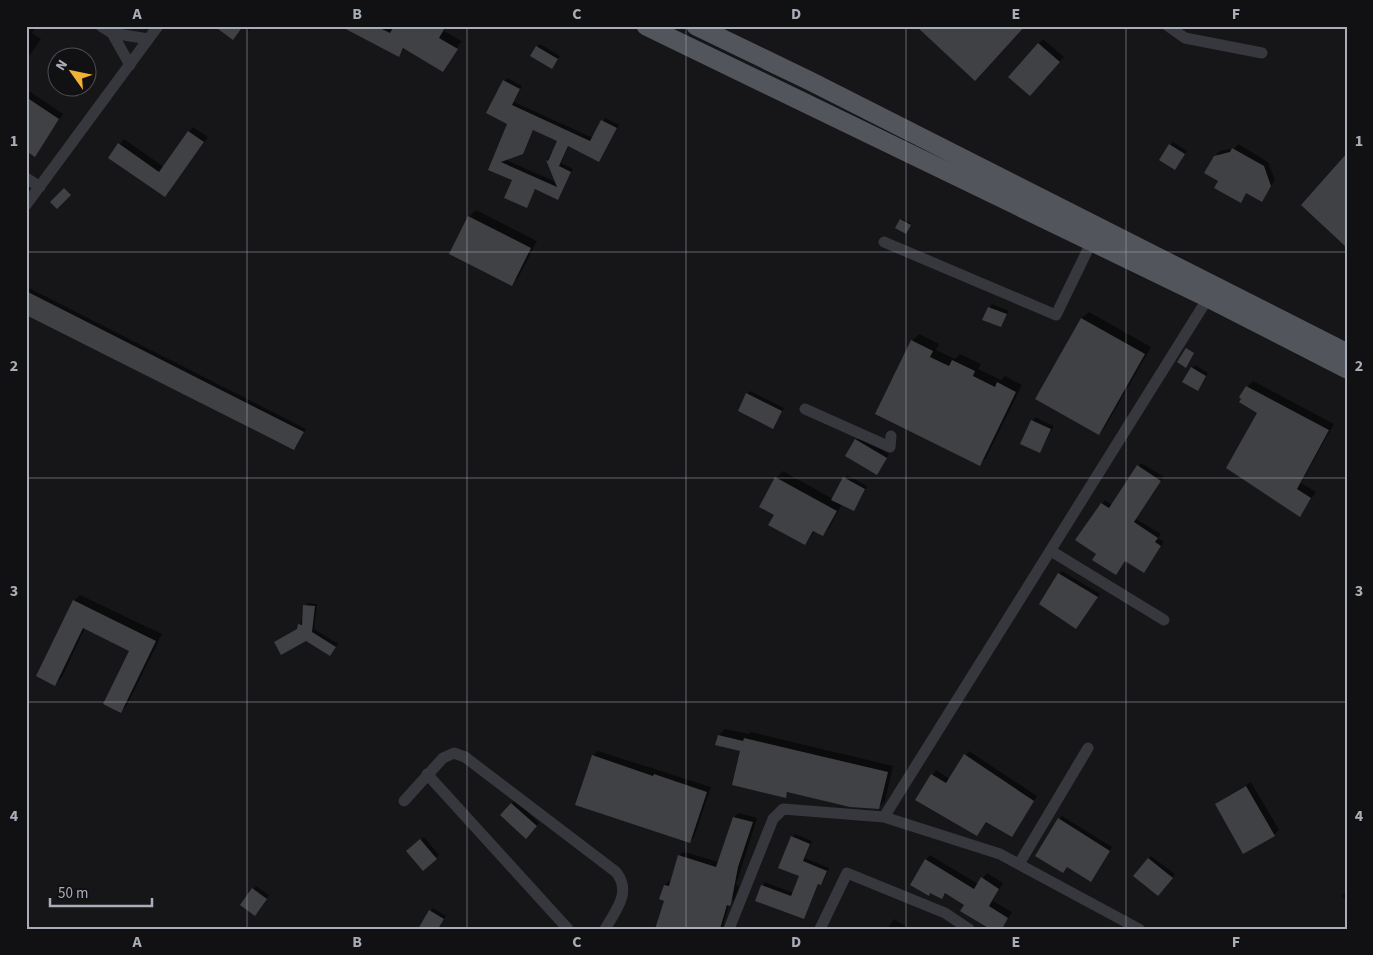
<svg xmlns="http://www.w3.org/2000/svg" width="1373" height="955" viewBox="0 0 1373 955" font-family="'Source Sans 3',sans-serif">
  <rect width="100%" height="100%" fill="#161618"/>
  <path fill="#0007" fill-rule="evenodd" d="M26 26 36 27 32 33 41 39 26 61Z
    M216 26H254L249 31 242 27 233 38Z
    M342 26H447L444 31 463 42 460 43 446 65H448L443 71 405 48 398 55Z
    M1043 39 1064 57 1035 90 1038 44Z
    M540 44 560 56 552 67 537 47Z
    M507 78 522 86 514 102 593 138 605 118 619 125 599 161 569 145 561 163 573 169 558 198 536 188 526 206 514 180 489 170 509 124 504 81ZM534 129 559 140 547 160 556 182 504 159 522 153Z
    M26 89 63 114 35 155 29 151 26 155Z
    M193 127 208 137 165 196 110 157 124 139 164 167Z
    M1173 142 1187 151 1177 165 1170 145Z
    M1238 144 1268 162 1275 180 1262 200 1247 192 1240 201 1220 180 1215 156 1220 151 1235 148Z
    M1347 154V248L1324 227Z
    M476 210 537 241 518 278 512 284 469 217Z
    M902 219 911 223 907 232 901 220Z
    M27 287 306 429 297 446 294 449 26 313Z
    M992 304 1009 311 1001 326 984 319Z
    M1089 312 1151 347 1105 427 1099 434 1036 398 1082 318Z
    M919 334 939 344 936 350 955 359 960 354 981 364 978 369 1001 380 1005 376 1022 385 986 458 979 465 912 341Z
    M1195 365 1208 373 1200 386 1192 368Z
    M1253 381 1334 424 1301 483 1316 492 1300 515 1247 387Z
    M750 391 784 408 773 427 747 394Z
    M1035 417 1054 426 1040 452 1022 444Z
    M859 437 889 454 880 470 856 440Z
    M1141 463 1164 477 1136 519 1161 534 1158 538 1164 542 1147 568 1126 560 1116 574 1098 553 1102 504 1105 500 1112 505Z
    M783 471 833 499 847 475 867 486 854 509 842 504 829 528 822 535 815 531 805 544 775 515 760 507 776 478Z
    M1062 571 1100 594 1076 628 1059 574Z
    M80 595 162 634 127 705 121 711 131 650 85 628 62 677 55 684 74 601Z
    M307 603 317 604 314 629 338 644 332 652 299 629Z
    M725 729 749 734 751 732 893 766 885 801 878 808 790 791 785 796 742 751 719 735Z
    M598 751 711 787 694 837 689 842 593 756Z
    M969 751 1037 796 1011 836 987 821 977 834 917 800 936 770 950 779Z
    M1251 782 1279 830 1274 835 1216 804Z
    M515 800 539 823 525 837 502 815Z
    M739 813 757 818 736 885 739 886 735 898 729 905 722 929H657L665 900V885L669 881 672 882 679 856 684 852 719 862 734 817Z
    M1062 816 1112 847 1094 877 1068 866 1063 871 1059 819Z
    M795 834 812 841 805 858 829 868 824 880 819 883 804 918 757 900 765 882 793 893 801 875 792 837Z
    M424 837 439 855 423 869 408 852Z
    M930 855 978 884 987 873 1003 883 993 901 1012 912 1002 929 946 893 941 898 931 892 929 894 926 860Z
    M1151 856 1175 874 1161 892 1148 859Z
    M256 886 269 895 258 911 242 904Z
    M1347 891V901L1342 896Z
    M433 908 446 916 438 929 420 927Z
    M894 919 910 929H887Z"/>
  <path fill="#404145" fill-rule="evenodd" d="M214 26H243L233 40Z
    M340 26H376L390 33 394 26H446L439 38 458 49 443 72 403 48 399 57Z
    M916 26H1025L975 81Z
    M1038 43 1060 62 1030 96 1008 77Z
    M536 46 558 59 552 69 530 56Z
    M503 80 520 89 512 105 590 141 601 120 617 128 599 162 568 146 559 166 571 172 558 200 535 189 527 208 504 198 512 180 488 170 507 124 486 113ZM533 130 557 141 548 161 546 160 557 187 501 162 523 154Z
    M26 97 59 119 35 157 26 151Z
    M188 131 204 142 165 197 108 158 118 143 159 172Z
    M1169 144 1185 154 1175 170 1159 160Z
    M1232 148 1264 166 1271 186 1262 202 1246 193 1241 203 1214 188 1218 181 1204 173 1214 156 1230 152Z
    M1347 153V248L1301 205Z
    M64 188 71 195 57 209 50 202Z
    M468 216 531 248 512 286 449 254Z
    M900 219 911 225 906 234 895 228Z
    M26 291 304 432 294 450 26 315Z
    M988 307 1007 314 1001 327 982 320Z
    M1081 318 1145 354 1099 435 1035 399Z
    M911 340 933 351 930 357 949 366 952 360 975 371 973 376 995 387 997 382 1016 392 980 466 875 414Z
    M1186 348 1194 353 1186 368 1177 362Z
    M1191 367 1206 376 1198 391 1182 382Z
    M1246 386 1329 430 1297 489 1311 498 1300 517 1226 468 1257 413 1239 402 1241 399 1239 397Z
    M746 393 782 411 773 429 738 411Z
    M1031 420 1051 429 1040 453 1020 444Z
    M855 439 887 458 877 475 845 456Z
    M1137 465 1161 481 1134 522 1158 538 1155 542 1161 546 1144 573 1125 561 1116 575 1092 560 1096 554 1075 540 1101 503 1109 508Z
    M775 477 837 511 823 536 813 531 805 545 768 525 774 515 759 507Z
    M843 477 865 489 854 511 831 500Z
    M1058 573 1098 597 1076 629 1039 604Z
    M73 600 156 641 121 713 103 704 129 651 83 628 55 686 36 676Z
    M303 605 315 606 312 632 336 647 330 656 306 641 281 655 274 642 297 629 298 624 302 625Z
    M718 735 743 741 744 738 888 772 879 809 850 807 787 792 786 798 732 785 740 751 715 745Z
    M964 754 1034 801 1012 837 986 822 977 836 915 800 931 774 946 783Z
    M592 755 653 776 654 774 707 792 690 843 575 805Z
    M1246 786 1275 836 1243 854 1215 804Z
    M511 803 537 826 526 839 500 815Z
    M733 817 753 822 738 867 731 904 730 906 727 905 720 929H655L664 901 659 899 664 885 669 886 678 855 716 867Z
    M1058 818 1110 851 1091 882 1067 867 1063 873 1035 856Z
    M791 836 810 844 803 861 827 871 821 885 818 884 804 919 755 901 761 885 791 896 799 876 778 868Z
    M420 839 437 859 423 871 406 851Z
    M1148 858 1173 878 1158 896 1133 876Z
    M925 859 974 889 981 877 999 889 989 906 1008 918 1002 929H990L960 911 964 905 945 893 942 899 930 893 929 896 910 885Z
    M252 888 267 899 255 916 240 905Z
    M429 910 444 919 438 929H418Z"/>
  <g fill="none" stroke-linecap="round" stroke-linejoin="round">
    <path stroke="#37383d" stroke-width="11" d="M101 26 112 33 148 39
      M1168 26 1185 38 1262 53
      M112 33 130 65
      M26 178 40 187
      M26 205 158 26
      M884 242 1056 315 1091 243
      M805 409 890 447 891 436
      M1051 551 1164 620
      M427 774 568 929
      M404 801 443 758 454 753 465 757 616 872C632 892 616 910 605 929
      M884 817 1208 298
      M1019 864 1088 748
      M729 929 773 819 783 809 884 817 1000 854 1139 929
      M820 929 847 873 945 913 969 929"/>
    <path stroke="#53555c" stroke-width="19" d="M646 26 1208 298 1347 369
      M696 26 810 81 1347 353"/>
  </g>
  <path fill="none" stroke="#a8adb8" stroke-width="1" stroke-opacity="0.55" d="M247 26V929M467 26V929M686 26V929M906 26V929M1126 26V929M26 252H1347M26 478H1347M26 702H1347"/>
  <rect width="1373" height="955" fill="none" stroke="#111113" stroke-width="55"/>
  <g transform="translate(72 72) rotate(303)"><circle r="24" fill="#111113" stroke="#4d4f55"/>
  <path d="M0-4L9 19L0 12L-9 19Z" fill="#f2b134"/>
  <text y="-8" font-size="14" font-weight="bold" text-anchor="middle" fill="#a8adb8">N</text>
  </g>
  <path d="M50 898v8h102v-8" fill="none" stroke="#a8adb8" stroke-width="2.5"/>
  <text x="58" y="898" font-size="15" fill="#a8adb8" stroke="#111113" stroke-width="4" paint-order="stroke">50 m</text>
  <rect x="28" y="28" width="1318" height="900" fill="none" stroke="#a8adb8" stroke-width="2"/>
  <g font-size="16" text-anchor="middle" font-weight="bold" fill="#a8adb8">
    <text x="137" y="19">A</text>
    <text x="357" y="19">B</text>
    <text x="577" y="19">C</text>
    <text x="796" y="19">D</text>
    <text x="1016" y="19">E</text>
    <text x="1236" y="19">F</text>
    <text x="14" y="146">1</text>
    <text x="1359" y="146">1</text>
    <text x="14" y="371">2</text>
    <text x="1359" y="371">2</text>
    <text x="14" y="596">3</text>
    <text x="1359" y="596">3</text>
    <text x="14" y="821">4</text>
    <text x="1359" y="821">4</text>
    <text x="137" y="947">A</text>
    <text x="357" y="947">B</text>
    <text x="577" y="947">C</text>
    <text x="796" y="947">D</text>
    <text x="1016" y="947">E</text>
    <text x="1236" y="947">F</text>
  </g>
</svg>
